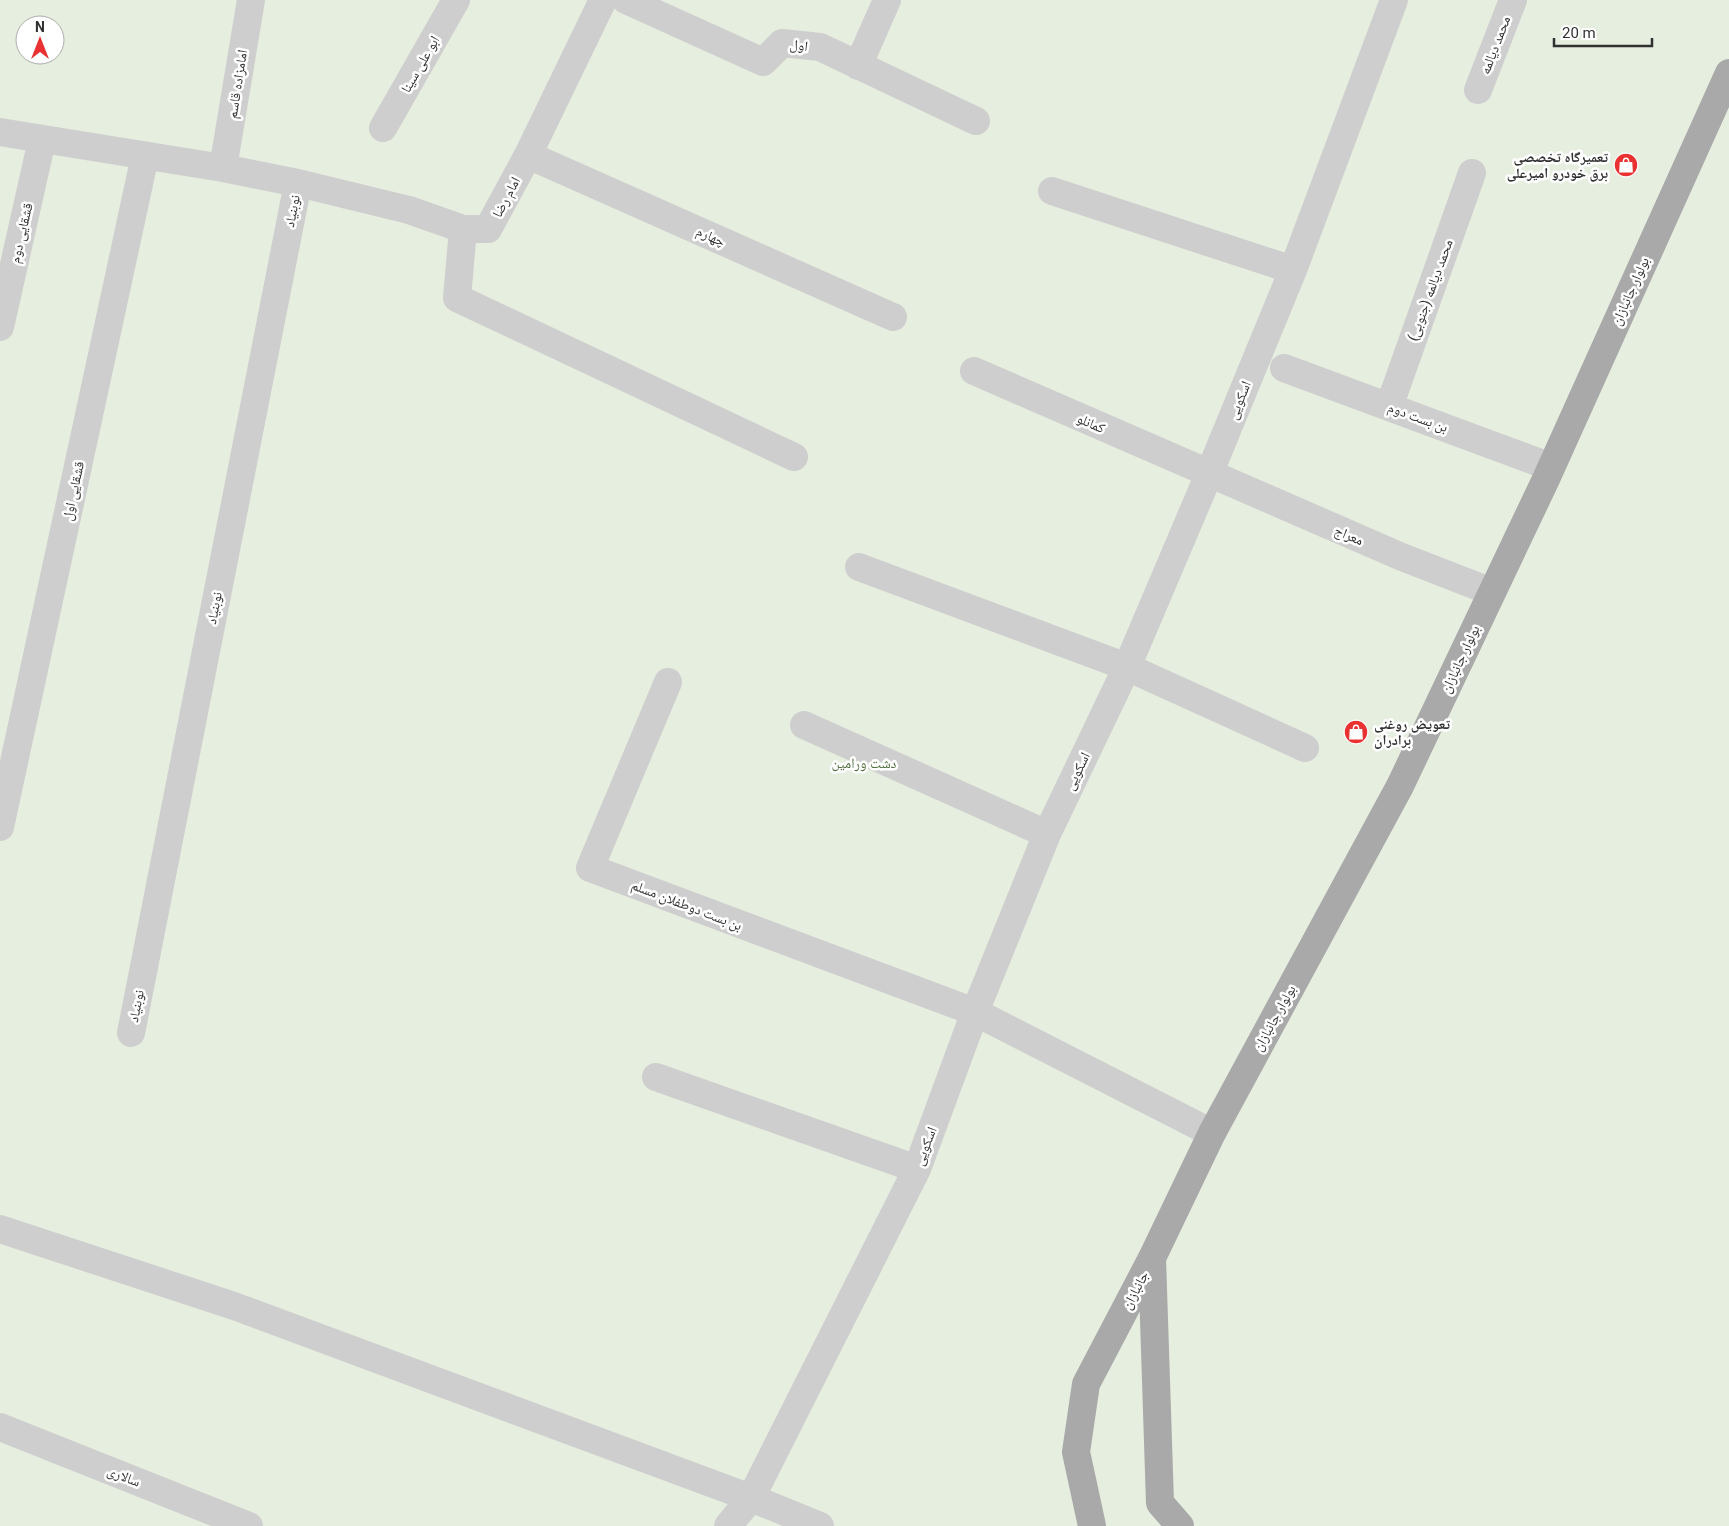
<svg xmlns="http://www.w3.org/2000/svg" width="1729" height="1526" viewBox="0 0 1729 1526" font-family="Roboto,'Noto Naskh Arabic',sans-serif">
  <rect width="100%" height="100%" fill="#fff"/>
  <path fill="#e6eedf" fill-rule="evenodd" d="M0 0H1729V1526H0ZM25 25H55V55H25Z"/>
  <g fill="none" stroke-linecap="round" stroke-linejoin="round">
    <path stroke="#cecece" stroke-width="28" d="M626 0 763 62 782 43 820 47 976 121
      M858 66 887 0
      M1478 90 1513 0
      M383 128 456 0
      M0 132 223 168 298 183 409 210 463 229H488L528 155 603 0
      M528 155 893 317
      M223 168 251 0
      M1052 191 1293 270
      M463 229 457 298 794 457
      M0 327 42 140
      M1284 368 1551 467
      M974 371 1402 557 1492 592
      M1389 407 1472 173
      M859 567 1127 667 1305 748
      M668 682 590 868 975 1012 1212 1133
      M804 725 1047 834
      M0 827 145 156
      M131 1033 298 183
      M656 1077 917 1169
      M0 1229 234 1306 751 1498 820 1526
      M0 1427 249 1526
      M728 1526 751 1498 917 1169 975 1012 1047 834 1127 667 1209 474 1293 270 1394 0"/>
    <path stroke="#a9a9a9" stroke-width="28" d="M1152 1258 1212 1133 1400 786 1546 479 1729 73
      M1092 1526 1076 1452 1086 1384 1152 1258 1160 1503 1180 1526"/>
  </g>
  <defs>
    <g id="shop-disc" transform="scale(1.25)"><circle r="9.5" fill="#ea3131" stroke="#fff"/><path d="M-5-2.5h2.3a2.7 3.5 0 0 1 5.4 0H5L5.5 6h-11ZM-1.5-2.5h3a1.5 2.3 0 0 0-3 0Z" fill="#fff"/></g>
  </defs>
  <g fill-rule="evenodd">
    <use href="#shop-disc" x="1626" y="165"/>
    <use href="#shop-disc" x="1356" y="732"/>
  </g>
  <g text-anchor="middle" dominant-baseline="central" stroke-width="5" stroke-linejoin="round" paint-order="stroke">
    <g font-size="14" fill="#313131" stroke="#fff">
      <text transform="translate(799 45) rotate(7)">اول</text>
      <text transform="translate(1495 45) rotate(-69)">محمد دیالمه</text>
      <text transform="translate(420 64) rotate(-60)">ابو علی سینا</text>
      <text transform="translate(237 84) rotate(-81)">امامزاده قاسم</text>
      <text transform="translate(506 197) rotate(-62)">امام رضا</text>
      <text transform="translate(292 211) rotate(-79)">نوبنیاد</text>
      <text transform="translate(21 233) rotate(-77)">قشقایی دوم</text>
      <text transform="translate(711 236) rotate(24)">چهارم</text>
      <text transform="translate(1430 290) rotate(-70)">محمد دیالمه (جنوبی)</text>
      <text transform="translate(1630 291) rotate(-66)">بولوار جانبازان</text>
      <text transform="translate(1239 400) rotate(-68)">اسکویی</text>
      <text transform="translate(1418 417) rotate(20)">بن بست دوم</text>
      <text transform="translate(1091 423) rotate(24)">کمانلو</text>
      <text transform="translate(73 491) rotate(-78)">قشقایی اول</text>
      <text transform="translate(1349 535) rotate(23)">معراج</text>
      <text transform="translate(214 608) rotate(-79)">نوبنیاد</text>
      <text transform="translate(1460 659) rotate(-65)">بولوار جانبازان</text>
      <text transform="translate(1077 771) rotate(-64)">اسکویی</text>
      <text transform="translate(687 905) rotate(21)">بن بست دوطفلان مسلم</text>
      <text transform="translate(136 1006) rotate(-79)">نوبنیاد</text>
      <text transform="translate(1274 1018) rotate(-61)">بولوار جانبازان</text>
      <text transform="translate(925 1146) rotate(-69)">اسکویی</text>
      <text transform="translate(1135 1290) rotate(-62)">جانبازان</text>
      <text transform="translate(124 1476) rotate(22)">سالاری</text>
    </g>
    <g font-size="14" font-weight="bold" fill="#313131" stroke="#fff" text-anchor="end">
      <text x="1608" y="157">تعمیرگاه تخصصی<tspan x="1608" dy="16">برق خودرو امیرعلی</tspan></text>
      <text x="1374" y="724" text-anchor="start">تعویض روغنی<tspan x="1374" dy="16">برادران</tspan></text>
    </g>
    <g font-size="14" fill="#506f3c" stroke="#fff">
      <text x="864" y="763">دشت ورامین</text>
    </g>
  </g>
  <g transform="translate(40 40)"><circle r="24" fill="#ffffff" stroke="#adadad"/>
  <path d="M0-4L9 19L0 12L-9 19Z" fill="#ea3131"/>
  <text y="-8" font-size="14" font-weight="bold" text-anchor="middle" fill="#313131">N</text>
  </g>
  <path d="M1554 38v8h98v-8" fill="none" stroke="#313131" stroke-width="2.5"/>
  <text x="1562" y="38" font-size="15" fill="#313131" stroke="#ffffff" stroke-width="4" paint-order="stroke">20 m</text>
</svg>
